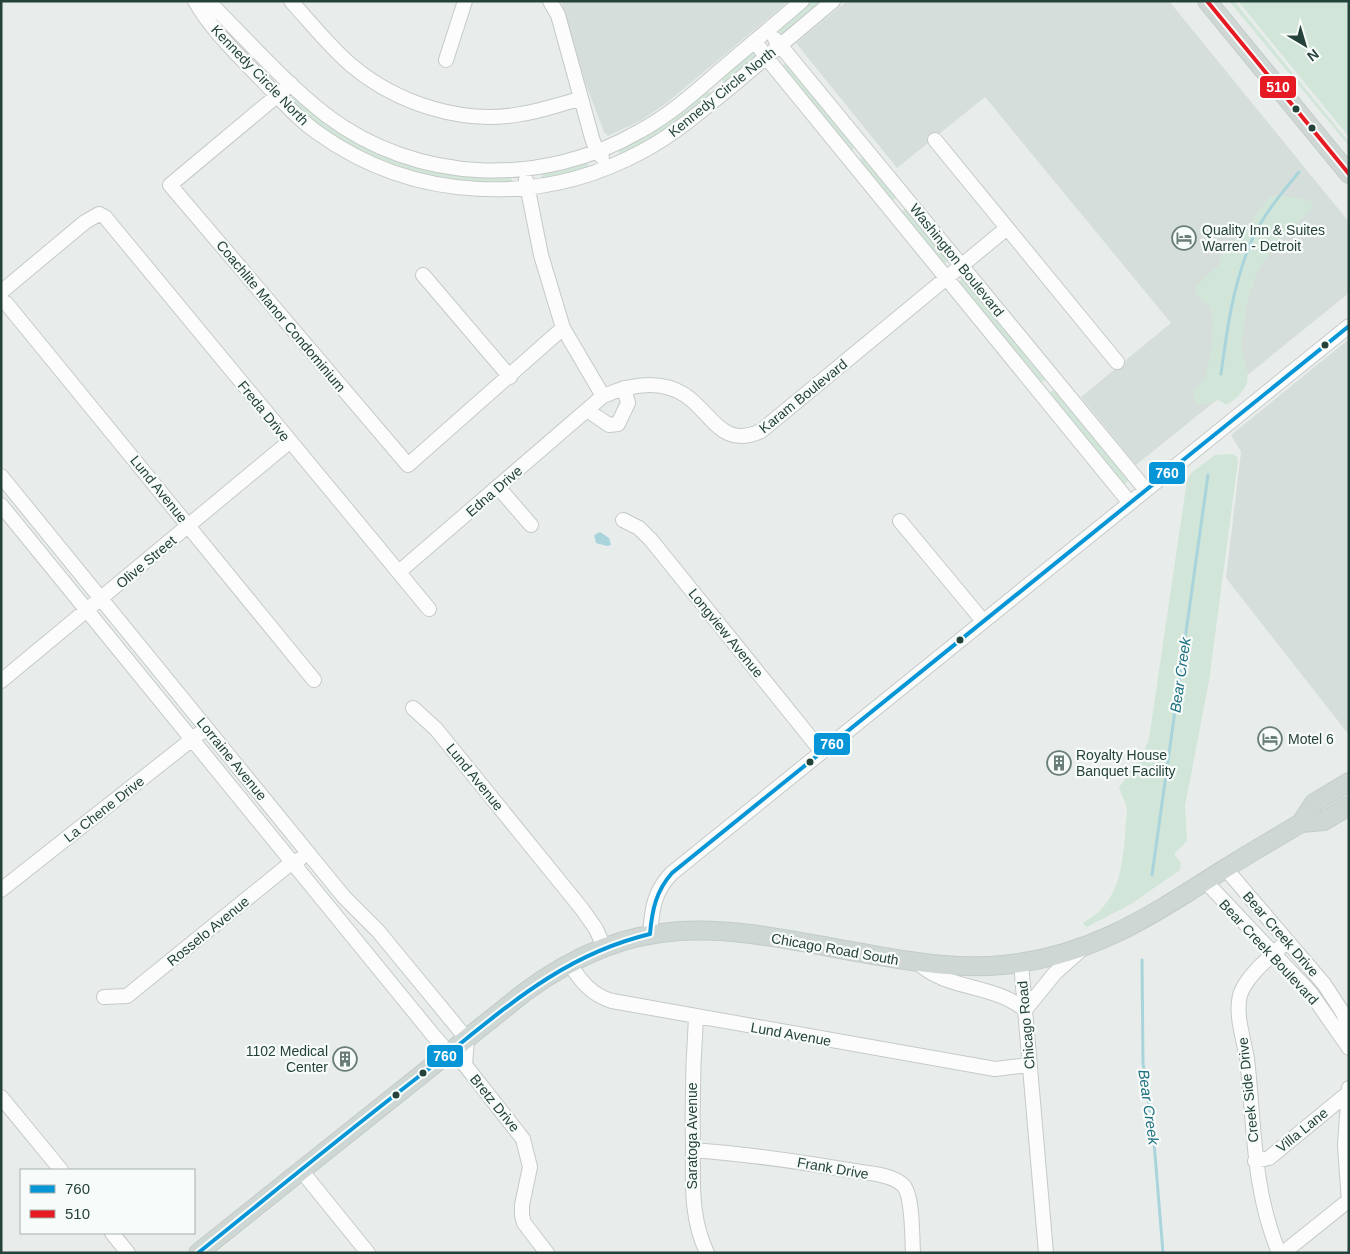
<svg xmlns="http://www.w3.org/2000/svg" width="1350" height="1254" viewBox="0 0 1350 1254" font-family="Arial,sans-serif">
  <rect width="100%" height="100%" fill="#e8edeb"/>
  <path fill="#d6dedb" d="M561 1H789L669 101 642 120 608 136 604 132 586 85Z
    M847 1H1169L1349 222V293L1136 465 1081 397 1171 323 985 97 897 168 796 43Z
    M1349 339V735L1226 578 1241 452 1231 435Z"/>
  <path fill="#d1e6d8" d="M811 1H825L782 36 780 35 779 28Z
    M1229 1H1234L1349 142V146Z
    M1238 1H1345L1349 6V137Z
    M753 50 758 57 725 83 723 82 721 77Z
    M786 62 855 147 854 149 849 150 782 67Z
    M706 89 711 95 663 134 621 155 619 153V148Z
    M294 95 335 128 477 176 510 177 513 183 509 185 428 178 366 156 313 123 289 100Z
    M863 156 897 197 895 199 891 200 859 161Z
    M585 162 590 167 588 170 540 179 543 173Z
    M1278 195 1307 200 1311 202 1313 207 1310 211C1261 251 1246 283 1242 346 1241 359 1250 371 1247 383 1244 392 1234 401 1226 405L1218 400 1206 404H1197L1193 393C1196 388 1200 385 1203 381 1210 368 1217 320 1210 307 1206 300 1197 299 1195 290L1197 285 1219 265 1225 248 1247 228 1266 201 1270 197Z
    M905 208 949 261 943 264 901 213Z
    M962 278H965L1046 377 1044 381 1039 382 959 283Z
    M1056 390 1128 479 1127 483 1122 484 1050 395 1052 391Z
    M1215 455 1233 454 1237 457 1238 461 1209 681 1185 806 1187 841 1174 854 1181 863 1180 870 1131 904 1087 927 1083 924 1084 922C1118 904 1122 870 1125 836 1125 827 1127 817 1127 809 1126 802 1121 795 1119 787L1140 760 1149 739 1187 480 1191 473Z"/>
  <path fill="#a9d4db" d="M600 532 609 538 611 545 607 546 596 543 594 535Z"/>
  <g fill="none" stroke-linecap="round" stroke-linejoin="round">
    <path stroke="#a9d4db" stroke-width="3" d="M1221 374C1227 329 1233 285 1251 242 1262 216 1281 194 1299 172
      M1152 875 1208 475
      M1142 960 1143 1063 1154 1142 1163 1253"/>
    <g stroke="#c5cac8" stroke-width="16">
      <path id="minor" d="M195 1C211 29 235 52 257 75 277 95 295 117 318 133 414 202 540 207 643 151 676 133 704 109 733 85 766 57 800 29 833 1
        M204 1 212 5C249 42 285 83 326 115 417 184 542 188 640 131 668 116 692 95 716 74 744 50 773 26 802 1
        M291 1C310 22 329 46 351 65 396 103 462 125 521 114 541 111 560 104 580 99
        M550 1 558 15 592 138 597 152 602 157
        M775 39 1146 490
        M755 41 766 57 1130 503
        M446 60 465 1
        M291 84 170 185 408 465 563 328
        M935 140 1117 362
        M526 180 541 255 563 328 603 396
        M423 275 510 377
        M1 292 85 222 99 214 105 217 429 609
        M1 302 6 303 314 680
        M587 410 609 425 618 424 628 403 624 388
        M1 476 344 897 378 931 467 1039 465 1065
        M498 487 531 525
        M1 505 433 1035 449 1053 465 1065 523 1139 530 1167 522 1205V1215L524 1223 547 1253
        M623 520 639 528 651 540 822 752
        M900 521 983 621
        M400 571 603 396C629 385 660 379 685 395 713 414 721 449 761 431L1007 228
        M1 681 289 442
        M413 708 436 729 582 909 596 929 604 947
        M1225 868 1324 984 1343 1013 1349 1028
        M1205 881 1310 992 1349 1048
        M1 890 200 733
        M650 934C652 909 654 891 672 873L1349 326
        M917 962C947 991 993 983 1025 1010
        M569 963C580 980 591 995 612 1001L995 1069 1029 1065
        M1021 963 1046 1253
        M104 997 127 996 286 867 300 859
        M1025 1010 1055 973 1082 949
        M696 1017C693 1060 692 1101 693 1144 693 1182 690 1217 707 1253
        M1349 1088 1345 1145 1349 1203
        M1 1097 61 1170
        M693 1150C745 1154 796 1161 848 1170 864 1173 890 1173 903 1185 913 1195 912 1238 913 1253
        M1255 1161 1269 1158 1347 1094
        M300 1169 368 1253
        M112 1233 128 1253
        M1279 1253C1252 1187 1255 1128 1247 1059 1244 1039 1235 1016 1240 995 1247 974 1272 956 1287 941
        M1283 1253 1348 1201"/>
    </g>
    <g stroke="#c3ccc9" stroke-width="20">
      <path id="major" d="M1207 1 1349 174
        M1301 823 1314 803 1349 782
        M198 1253 525 992C650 900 739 932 879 956 920 963 961 969 1003 965 1093 956 1152 915 1226 868 1250 853 1276 838 1301 823L1324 821 1349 806"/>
    </g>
    <use href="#minor" stroke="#fcfcfc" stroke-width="14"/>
    <use href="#major" stroke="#cfd7d5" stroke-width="18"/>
    <g stroke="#f7fbf9" stroke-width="8">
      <path id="bus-1" d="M650 934C652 910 656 891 672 873L1349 326
        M198 1253C274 1192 349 1130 426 1071 499 1014 558 956 650 934"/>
    </g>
    <g stroke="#f7fbf9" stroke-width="8">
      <path id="bus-2" d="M1207 1 1349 174"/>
    </g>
    <use href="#bus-1" stroke="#0696d7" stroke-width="4"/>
    <use href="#bus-2" stroke="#e51a23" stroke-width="4"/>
  </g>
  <defs>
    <g id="hotel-ring" transform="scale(1.25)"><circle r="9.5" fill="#f7fbf9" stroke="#697e78" stroke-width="1.5"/><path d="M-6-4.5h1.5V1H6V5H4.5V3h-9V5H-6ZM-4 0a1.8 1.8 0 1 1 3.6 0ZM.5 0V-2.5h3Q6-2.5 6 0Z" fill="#697e78"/></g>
    <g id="building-ring" transform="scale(1.25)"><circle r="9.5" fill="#f7fbf9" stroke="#697e78" stroke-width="1.5"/><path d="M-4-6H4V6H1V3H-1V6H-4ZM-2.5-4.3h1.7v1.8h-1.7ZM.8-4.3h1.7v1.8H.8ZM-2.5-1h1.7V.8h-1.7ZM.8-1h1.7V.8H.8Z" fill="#697e78"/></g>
  </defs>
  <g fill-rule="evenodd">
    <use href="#hotel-ring" x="1184" y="238"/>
    <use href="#hotel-ring" x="1270" y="739"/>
    <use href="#building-ring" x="1059" y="763"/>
    <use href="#building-ring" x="345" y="1059"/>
  </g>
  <g fill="#24423a" stroke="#f7fbf9" stroke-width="2">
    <circle cx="1296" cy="109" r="4.5"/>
    <circle cx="1312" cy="128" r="4.5"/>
    <circle cx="1325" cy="345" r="4.5"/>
    <circle cx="960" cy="640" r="4.5"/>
    <circle cx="810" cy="762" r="4.5"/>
    <circle cx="423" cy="1073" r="4.5"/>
    <circle cx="396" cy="1095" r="4.5"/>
  </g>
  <g text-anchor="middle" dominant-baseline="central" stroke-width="4.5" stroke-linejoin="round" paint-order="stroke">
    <g font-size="14" fill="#24423a" stroke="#f7fbf9">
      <text transform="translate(260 75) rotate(46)">Kennedy Circle North</text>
      <text transform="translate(722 92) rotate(-39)">Kennedy Circle North</text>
      <text transform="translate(957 260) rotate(51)">Washington Boulevard</text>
      <text transform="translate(281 316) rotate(50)">Coachlite Manor Condominium</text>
      <text transform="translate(803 396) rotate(-39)">Karam Boulevard</text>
      <text transform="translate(264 411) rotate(51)">Freda Drive</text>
      <text transform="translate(159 489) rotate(51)">Lund Avenue</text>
      <text transform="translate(494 491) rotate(-41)">Edna Drive</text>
      <text transform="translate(146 562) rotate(-40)">Olive Street</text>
      <text transform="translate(726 633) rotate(51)">Longview Avenue</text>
      <text transform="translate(232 759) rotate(51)">Lorraine Avenue</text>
      <text transform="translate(475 777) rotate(51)">Lund Avenue</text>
      <text transform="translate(104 809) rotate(-38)">La Chene Drive</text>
      <text transform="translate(208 931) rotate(-39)">Rosselo Avenue</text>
      <text transform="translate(1281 934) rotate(49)">Bear Creek Drive</text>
      <text transform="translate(835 949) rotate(10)">Chicago Road South</text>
      <text transform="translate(1269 952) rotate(47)">Bear Creek Boulevard</text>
      <text transform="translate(1026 1025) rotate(-95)">Chicago Road</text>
      <text transform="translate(791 1034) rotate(10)">Lund Avenue</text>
      <text transform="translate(1248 1090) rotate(-96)">Creek Side Drive</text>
      <text transform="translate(495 1103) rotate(51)">Bretz Drive</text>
      <text transform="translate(1302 1130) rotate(-39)">Villa Lane</text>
      <text transform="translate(692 1136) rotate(-90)">Saratoga Avenue</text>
      <text transform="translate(833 1168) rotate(10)">Frank Drive</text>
    </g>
    <g font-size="14" fill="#24423a" stroke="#f7fbf9" text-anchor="start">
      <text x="1202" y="230">Quality Inn &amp; Suites<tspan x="1202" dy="16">Warren - Detroit</tspan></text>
      <text x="1288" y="739">Motel 6</text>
      <text x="1076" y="755">Royalty House<tspan x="1076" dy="16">Banquet Facility</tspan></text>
      <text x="328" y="1051" text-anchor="end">1102 Medical<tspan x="328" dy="16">Center</tspan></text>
    </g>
    <g font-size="15" font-style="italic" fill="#1c6f80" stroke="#f7fbf9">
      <text transform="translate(1180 675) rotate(-82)">Bear Creek</text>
      <text transform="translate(1149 1107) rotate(82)">Bear Creek</text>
    </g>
  </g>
  <g stroke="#f7fbf9" stroke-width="2">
    <rect x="1259" y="75" width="38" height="24" rx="5" fill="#e51a23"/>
    <rect x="1148" y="461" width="38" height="24" rx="5" fill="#0696d7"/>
    <rect x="813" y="732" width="38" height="24" rx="5" fill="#0696d7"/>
    <rect x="426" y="1044" width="38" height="24" rx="5" fill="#0696d7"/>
  </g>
  <g font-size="14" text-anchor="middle" font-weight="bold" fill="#fff">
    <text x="1278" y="92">510</text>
    <text x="1167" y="478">760</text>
    <text x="832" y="749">760</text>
    <text x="445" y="1061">760</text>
  </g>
  <rect width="1350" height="1254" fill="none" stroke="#24423a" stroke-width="5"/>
  <rect x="20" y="1169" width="175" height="65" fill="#f7fbf9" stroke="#a3b1ad"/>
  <rect x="30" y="1185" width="25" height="8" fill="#0696d7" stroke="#a3b1ad"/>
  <text x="65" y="1194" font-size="15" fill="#24423a">760</text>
  <rect x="30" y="1210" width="25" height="8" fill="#e51a23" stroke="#a3b1ad"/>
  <text x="65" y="1219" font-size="15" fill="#24423a">510</text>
  <g transform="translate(1305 45) rotate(142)" stroke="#f7fbf9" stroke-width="4" paint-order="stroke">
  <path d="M0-4L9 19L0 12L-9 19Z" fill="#24423a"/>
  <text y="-8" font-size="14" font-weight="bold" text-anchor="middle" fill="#24423a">N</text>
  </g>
</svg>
